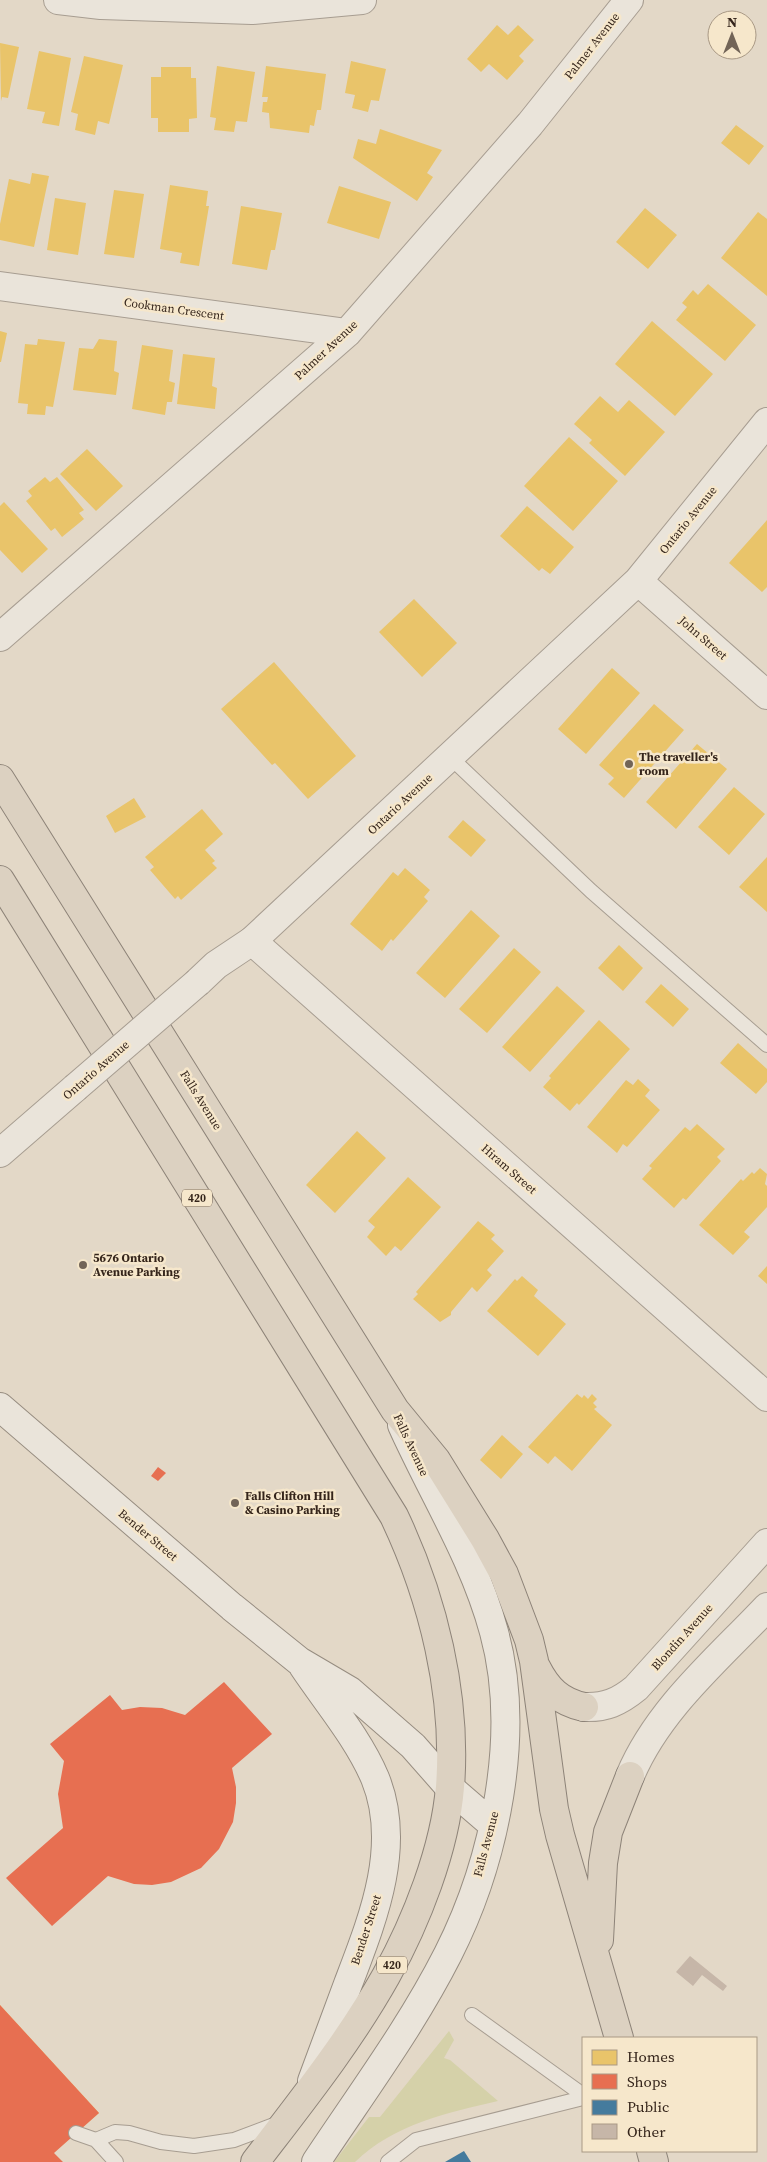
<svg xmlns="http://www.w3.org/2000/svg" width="767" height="2162" viewBox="0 0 767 2162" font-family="'Source Serif 4',serif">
  <rect width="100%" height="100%" fill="#e3d8c7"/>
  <path fill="#d5d1a9" d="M449 2031 454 2040 444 2058 450 2060 498 2101C447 2113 394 2124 355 2162H334L369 2117H380Z"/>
  <path fill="#e9c46a" d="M497 25 508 35 518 25 534 40 519 56 524 61 507 80 489 64 481 72 467 59Z
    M0 43 19 47 8 98 2 97 1 101Z
    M39 51 71 58 59 126 42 123 45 112 27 109Z
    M84 56 123 65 109 124 98 121 95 135 75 130 78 114 71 112Z
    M351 61 386 69 379 101 371 100 368 112 352 108 355 95 345 93Z
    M217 66 255 72 247 122 236 121 234 132 214 130 216 118 210 117Z
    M266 66 326 74 321 110H317L314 126 310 125 309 133 270 128 269 113 262 112 263 102H267L268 97H262Z
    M161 67H191V78H196L197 118 189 119V132H158V118H151V77H161Z
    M736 125 764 146 749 165 721 143Z
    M380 129 442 150 427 173 433 177 417 201 353 158 358 139 376 144Z
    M32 173 49 176 34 247 0 240V224L9 179 30 184Z
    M170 185 208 191 206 206H209L199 266 180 263 182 253 160 249Z
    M339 186 391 202 379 239 327 223Z
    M114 190 144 194 134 258 104 254Z
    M55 198 86 203 78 255 47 250Z
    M241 206 282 213 275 250H271L267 270 232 264Z
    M645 208 677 235 648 269 616 242Z
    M758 212 767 219V296L721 258Z
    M708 284 756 325 725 361 676 320 687 307 682 303 693 290 698 295Z
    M652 321 713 374 675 416 615 364Z
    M0 331 7 333 1 362H0Z
    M38 339 65 342 53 407 46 406 45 415 27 414 28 404 18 403 25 344 37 345Z
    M99 339 117 341 114 371 119 373 116 395 73 390 79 348 93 349Z
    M142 345 173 350 169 381 175 383 172 402H167L165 415 132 409Z
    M183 354 215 358 212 386 217 388 215 409 177 404Z
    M600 396 618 412 629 400 665 432 625 476 589 443 592 440 574 424Z
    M569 437 618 481 573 531 524 486Z
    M87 449 123 486 96 511 60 474Z
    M45 477 50 482 57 477 84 510 79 513 84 519 62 537 55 528 51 531 26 501 32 496 28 491Z
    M4 502 48 549 22 573 0 550V506Z
    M527 506 574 547 550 574 542 568 539 571 500 536Z
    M767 520V587L762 592 729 563Z
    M414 599 457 643 422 677 379 632Z
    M274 662 356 756 308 799 275 763 272 765 221 709Z
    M612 668 640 693 586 754 558 729Z
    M654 704 684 730 624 798 608 784 614 778 599 765Z
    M697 744 727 769 676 829 646 802Z
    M734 787 765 814 729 855 698 827Z
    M134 798 146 817 115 833 106 816Z
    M202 809 223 834 205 850 215 861 212 863 217 868 181 900 178 896 175 899 150 870 154 867 145 857Z
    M463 820 486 840 471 857 448 837Z
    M767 857V912L739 887Z
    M405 868 430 890 424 897 428 901 393 941 391 939 382 951 350 924 393 872 398 876Z
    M471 910 500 936 445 998 416 973Z
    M619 945 643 968 623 991 598 968Z
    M514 948 541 972 487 1033 459 1009Z
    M661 984 689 1009 673 1027 645 1002Z
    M557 986 585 1011 530 1072 502 1047Z
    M599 1020 630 1049 579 1105 577 1103 570 1111 543 1087 551 1078 549 1076Z
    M738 1043 767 1069V1082L756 1094 720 1063Z
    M638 1079 650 1090 645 1096 660 1110 627 1147 623 1144 617 1153 587 1127 626 1080 633 1085Z
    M697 1124 725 1149 717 1157 721 1161 686 1200 683 1198 674 1208 642 1179 652 1168 649 1166 685 1127 690 1131Z
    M357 1131 386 1158 335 1213 306 1185Z
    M760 1168 767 1174 765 1184 767 1186V1207L744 1232 750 1237 733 1255 699 1225 741 1179 743 1181 752 1172 754 1174Z
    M408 1177 441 1207 401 1251 395 1246 386 1256 367 1237 375 1227 368 1221Z
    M478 1221 495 1235 491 1239 504 1251 487 1270 492 1275 477 1292 472 1287 451 1312V1315L440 1322 413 1299 418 1294 416 1292Z
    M767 1266V1284L758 1276Z
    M522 1276 538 1290 534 1296 566 1324 538 1356 487 1311 515 1279 517 1281Z
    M577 1394 582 1398 584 1395 588 1399 592 1394 597 1399 593 1403 597 1407 594 1409 612 1425 572 1471 555 1456 548 1464 528 1447Z
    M502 1435 523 1454 501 1479 480 1460Z
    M0 2005 99 2113 43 2162H0Z"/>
  <path fill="#e76f51" d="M158 1467 166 1473 158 1481 151 1476Z
    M224 1682 272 1734 232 1768 236 1787V1803L233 1822 219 1849 201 1868 171 1882 152 1885 134 1884 108 1876 52 1926 6 1878 63 1828 58 1794 64 1761 50 1744 110 1695 122 1710 140 1707 162 1708 185 1715Z
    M0 2005 99 2113 54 2153 63 2162H0Z"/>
  <path fill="#457b9d" d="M464 2151 471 2162H445Z"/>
  <path fill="#c6b6a8" d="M690 1956 727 1986 723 1991 702 1975 693 1986 676 1972Z"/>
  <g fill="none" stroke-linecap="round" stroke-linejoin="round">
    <g stroke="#a79d91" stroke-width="16">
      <path id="service" d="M450 757 591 891 767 1045
        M472 2015 583 2095
        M76 2133 96 2140
        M116 2162 96 2140 115 2132 129 2133 161 2142 194 2146 234 2140 279 2123
        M388 2162 416 2140 583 2098"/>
    </g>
    <g stroke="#a79d91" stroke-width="30">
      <path id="minor" d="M58 0 101 5 252 10 362 0
        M0 286 347 333
        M638 581 767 695
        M0 637 347 333 530 124 629 0
        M252 941 638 581 767 422
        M584 1707C605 1708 619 1702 636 1688L767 1543
        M630 1776C658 1709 718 1659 767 1607"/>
    </g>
    <g stroke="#a79d91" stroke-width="30">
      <path id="tertiary" d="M198 982 216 965 252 941 767 1397
        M0 1153 75 1088"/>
    </g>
    <g stroke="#978d81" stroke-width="30">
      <path id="secondary" d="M0 1407 232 1607 299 1661 350 1691 413 1746 450 1788 493 1825
        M303 1666C327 1702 358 1738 375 1778 403 1846 372 1921 348 1984 336 2016 324 2049 312 2081
        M316 2162C361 2094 411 2027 448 1954 495 1861 522 1734 494 1632 474 1558 433 1494 402 1425"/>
    </g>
    <g stroke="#8d8378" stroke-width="30">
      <path id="trunk" d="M0 779 395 1410 436 1460 485 1539 504 1574 529 1640 534 1661 554 1809 560 1835 619 2038
        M0 880 394 1516C433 1598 457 1695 450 1787 445 1849 416 1922 386 1976 349 2042 301 2102 255 2162
        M536 1667C547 1689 560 1702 584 1707
        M599 1940 603 1863 608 1832 630 1776
        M651 2151 654 2162"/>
    </g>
    <use href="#service" stroke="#eae4da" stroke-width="14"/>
    <use href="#minor" stroke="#eae4da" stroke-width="28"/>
    <use href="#tertiary" stroke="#eae4da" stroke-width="28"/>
    <use href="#secondary" stroke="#eae4da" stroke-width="28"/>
    <use href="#trunk" stroke="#dcd1c1" stroke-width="28"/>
    <g stroke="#a79d91" stroke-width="30" stroke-linecap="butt">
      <path id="tertiary-bridge" d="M75 1088 198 982"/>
    </g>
    <use href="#tertiary-bridge" stroke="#eae4da" stroke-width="28"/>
  </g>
  <g fill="#726457" stroke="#f6e7cb" stroke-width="2">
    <circle cx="629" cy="764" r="5"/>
    <circle cx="83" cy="1265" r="5"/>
    <circle cx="235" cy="1503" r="5"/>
  </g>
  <g text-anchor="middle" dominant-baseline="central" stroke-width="5" stroke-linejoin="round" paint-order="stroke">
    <g fill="#f6e7cb" stroke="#6f5f50" stroke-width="1">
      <rect x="182" y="1189.5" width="30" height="17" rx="4"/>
      <rect x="377" y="1956.5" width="30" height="17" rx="4"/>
    </g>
    <g font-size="11" font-weight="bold" fill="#35251b">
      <text x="197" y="1198">420</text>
      <text x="392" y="1965">420</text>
    </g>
    <g font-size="12" fill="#35251b" stroke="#f6e7cb">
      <text transform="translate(592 46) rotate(-52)">Palmer Avenue</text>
      <text transform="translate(174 309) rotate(8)">Cookman Crescent</text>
      <text transform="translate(326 350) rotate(-43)">Palmer Avenue</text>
      <text transform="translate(688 520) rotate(-51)">Ontario Avenue</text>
      <text transform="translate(703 638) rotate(41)">John Street</text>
      <text transform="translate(400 804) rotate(-43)">Ontario Avenue</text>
      <text transform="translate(96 1070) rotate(-41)">Ontario Avenue</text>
      <text transform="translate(201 1100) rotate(58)">Falls Avenue</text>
      <text transform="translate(509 1169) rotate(41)">Hiram Street</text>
      <text transform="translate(411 1445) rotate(65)">Falls Avenue</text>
      <text transform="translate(148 1535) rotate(40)">Bender Street</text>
      <text transform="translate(682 1637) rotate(-48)">Blondin Avenue</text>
      <text transform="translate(486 1844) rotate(-75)">Falls Avenue</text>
      <text transform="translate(366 1930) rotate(-72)">Bender Street</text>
    </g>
    <g font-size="12" font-weight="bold" fill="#35251b" stroke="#f6e7cb" text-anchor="start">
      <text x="639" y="757">The traveller's<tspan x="639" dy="14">room</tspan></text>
      <text x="93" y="1258">5676 Ontario<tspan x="93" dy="14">Avenue Parking</tspan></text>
      <text x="245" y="1496">Falls Clifton Hill<tspan x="245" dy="14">&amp; Casino Parking</tspan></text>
    </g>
  </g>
  <rect x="582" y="2037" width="175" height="115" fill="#f6e7cb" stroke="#a99985"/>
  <rect x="592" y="2050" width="25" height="15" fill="#e9c46a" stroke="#a99985"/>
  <text x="627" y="2062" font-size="15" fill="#35251b">Homes</text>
  <rect x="592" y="2074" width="25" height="15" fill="#e76f51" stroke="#a99985"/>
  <text x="627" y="2087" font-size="15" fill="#35251b">Shops</text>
  <rect x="592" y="2100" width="25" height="15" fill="#457b9d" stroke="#a99985"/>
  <text x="627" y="2112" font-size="15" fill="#35251b">Public</text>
  <rect x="592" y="2124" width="25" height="15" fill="#c6b6a8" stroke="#a99985"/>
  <text x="627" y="2137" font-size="15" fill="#35251b">Other</text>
  <g transform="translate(732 35)"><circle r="24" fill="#f6e7cb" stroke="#a99985"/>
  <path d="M0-4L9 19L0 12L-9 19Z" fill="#726457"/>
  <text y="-8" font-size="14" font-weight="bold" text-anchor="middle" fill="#35251b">N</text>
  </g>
</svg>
